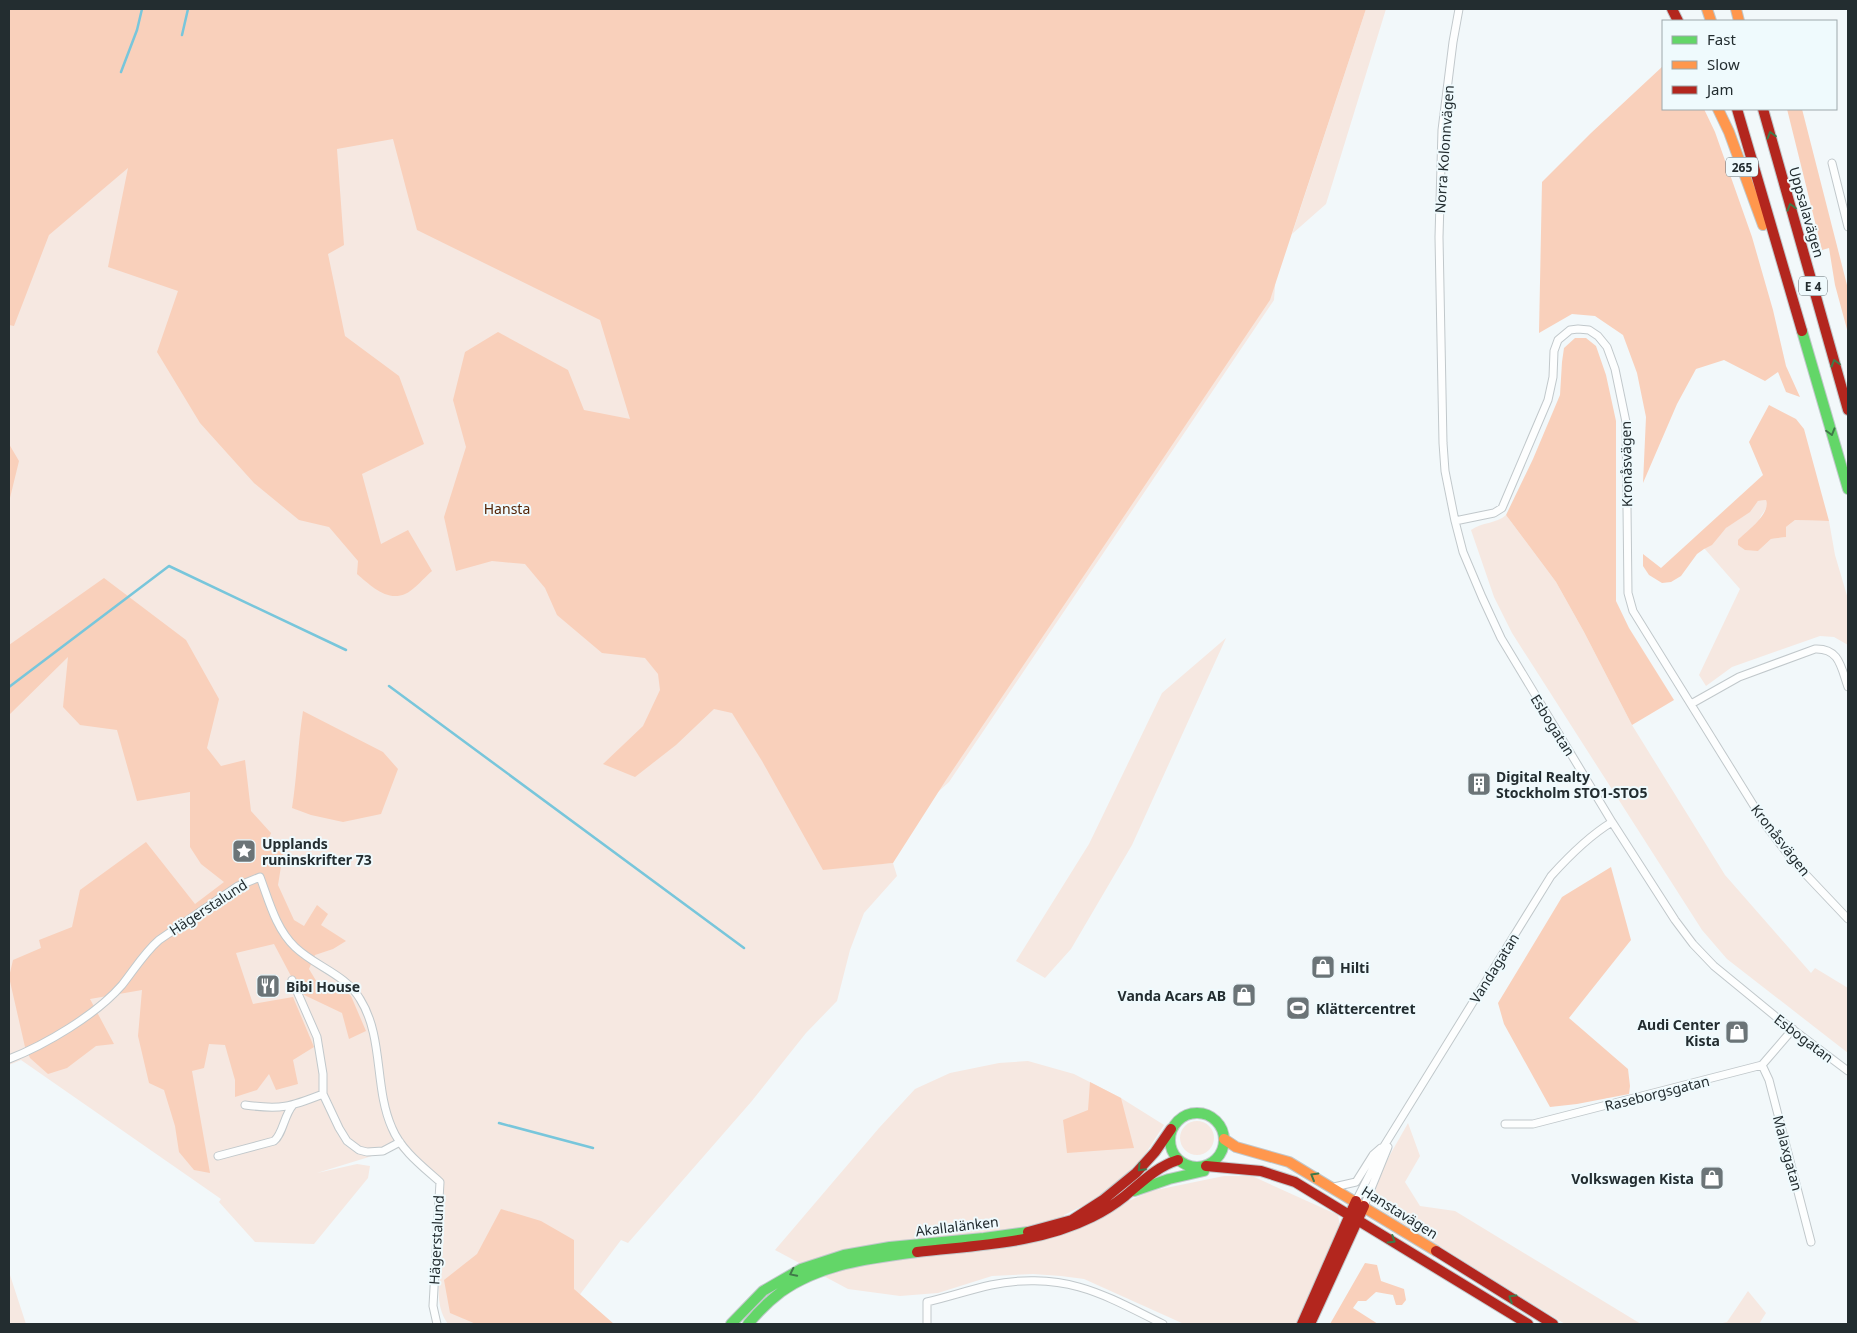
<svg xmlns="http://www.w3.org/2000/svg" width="1857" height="1333" viewBox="0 0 1857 1333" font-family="'Noto Sans',sans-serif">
  <rect width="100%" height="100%" fill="#f2f8fa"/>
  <path fill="#f6e8e1" d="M9 9 1286 141 1274 300 949 782 856 866 893 863 897 876 864 913 850 950 837 1001 806 1033 751 1102 628 1243 621 1240 572 1305 595 1324H448C432 1302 441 1274 443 1248 444 1228 444 1206 444 1185L421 1171 398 1148 317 1173 357 1164 370 1166 368 1178 314 1244 255 1242 219 1202 221 1199 21 1060 9 1065Z
    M1366 9H1386L1326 204 1292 234Z
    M1766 500C1769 509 1763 511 1760 518 1757 525 1758 543 1758 551L1771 539 1786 537V527L1795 520 1829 521 1835 555 1848 599V645L1834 637 1820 636 1732 667 1706 686 1699 675 1740 589 1704 548C1715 544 1718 534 1727 527 1740 515 1747 516 1758 501Z
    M1506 515 1556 582 1584 632 1632 725 1725 875 1811 973 1815 968 1848 988V1053L1727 959 1702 930 1512 633 1494 597 1471 530C1482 522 1496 524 1506 515Z
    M1226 638 1132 845 1071 949 1045 978 1016 961 1089 844 1162 693Z
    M1028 1061 1074 1074 1121 1098 1164 1125 1144 1156 1113 1187 1089 1203 1064 1215 1067 1232 1084 1227 1115 1207 1151 1191 1224 1176H1252L1338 1215 1340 1226 1299 1324H1184L1084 1279 1061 1276 1033 1274 992 1276 938 1293 900 1296 848 1289 775 1250 879 1128 915 1089 950 1073 999 1063Z
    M1180 1138a17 17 0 1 1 34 0a17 17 0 1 1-34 0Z
    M1408 1123 1420 1156 1405 1182 1420 1206 1455 1211 1641 1324H1565L1383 1211C1379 1204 1375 1197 1376 1188 1378 1173 1400 1138 1408 1123Z
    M9 1272 26 1324H9Z
    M1748 1291 1766 1313 1759 1324H1718L1727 1322Z"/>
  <path fill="#f9d0bb" d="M9 9H1366L1270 300 946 780 893 863 823 870 762 761 732 713 714 709 676 745 635 777 603 764 643 726 660 690 658 674 645 658 602 653 557 615 545 588 525 564 492 561 456 571 444 517 466 447 453 400 465 352 498 332 568 370 584 410 630 419 600 320 417 230 393 139 337 149 344 245 328 254 345 336 399 376 424 444 362 474 381 544 408 530 432 571C425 577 413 591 405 594 387 602 370 585 357 574L358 561 329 527 299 520 254 483 200 423 157 352 178 291 108 267 128 168 49 235 14 326 9 325Z
    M1663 66V109H1704L1715 132 1752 237 1773 310 1786 366 1800 397 1786 392 1778 372 1765 381 1724 360 1696 369 1677 404 1643 483 1646 417 1637 373 1623 335 1595 316 1572 314 1539 333 1542 182 1591 133Z
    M1787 109H1802L1848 289V333L1835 285 1829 248 1822 250Z
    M1575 338H1586L1596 346 1606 375 1616 421V601L1629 628 1674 700 1632 725 1584 632 1556 582 1506 515 1533 459 1560 395 1562 362 1564 348Z
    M1769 405 1796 419 1804 429 1829 521 1795 520 1786 527V537L1771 539 1758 551 1745 550 1738 545V540C1747 531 1771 514 1766 500L1758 501 1750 512 1726 528 1712 545 1704 549 1697 554 1681 576 1671 582 1662 583 1649 575 1643 566V554L1661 568 1763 475 1749 442Z
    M9 444 19 461 9 502Z
    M104 578 186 640 219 699 207 748 221 766 245 760 251 811 271 833 267 843 283 854 278 885 294 920 304 926 317 905 328 914 321 925 346 941 333 949 315 955 309 969 321 989 336 983 351 996 366 1031 349 1039 342 1013 300 993 274 944 236 953 253 1004 293 997 314 1047 293 1060 298 1084 276 1090 269 1074 257 1090 235 1097V1080L225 1045 209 1044 204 1068 192 1071 210 1173 194 1170 179 1152 175 1126 164 1090 149 1083 138 1036 142 990 90 999 114 1044 96 1046 67 1068 48 1074 30 1058 25 1047 9 977 13 960 41 948 39 940 72 927 80 890 146 842 195 904 224 882 201 864 190 847V792L137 801 117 730 80 725 63 707 68 657 9 715V645Z
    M303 711 383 752 398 769 381 814 343 822 311 815 292 808C297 776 298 743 303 711Z
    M1611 867 1631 940 1569 1018 1628 1069 1630 1086 1629 1094 1577 1104 1550 1107 1504 1024 1498 1003 1562 897Z
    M1090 1082 1121 1098 1134 1148 1067 1153 1063 1120 1088 1110Z
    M501 1209 541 1221 574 1240V1289L614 1324H476L450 1313 444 1280 477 1254Z
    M1365 1263 1377 1265 1381 1281 1404 1289 1406 1300 1402 1305H1396L1393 1295 1376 1292 1366 1301H1358L1353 1308 1378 1324H1330Z"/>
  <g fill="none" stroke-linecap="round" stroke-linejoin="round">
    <path stroke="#78c6db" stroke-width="2.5" d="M182 35 188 9
      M121 72 137 30 142 9
      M389 686 744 948
      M9 687 169 566 346 650
      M499 1123 593 1148"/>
    <g stroke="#c1c8cb" stroke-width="9">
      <path id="street" d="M1459 9 1453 42 1442 130 1439 237 1443 443 1445 471 1455 521 1463 552 1482 597 1501 638 1612 822 1675 920 1693 944 1714 966 1775 1016 1848 1071
        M1832 163 1848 227
        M1455 521 1494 513 1502 508 1548 400 1553 377 1554 351 1558 340 1570 330 1578 329 1589 330 1598 336 1607 347 1615 369 1626 422 1628 593 1633 611 1767 827 1794 862 1848 919
        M1691 704 1739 677 1815 649C1840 648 1841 668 1848 687
        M292 980 317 1037 323 1074V1094L339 1128 347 1141 359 1150 367 1152 383 1151 400 1142
        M9 1059C45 1045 96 1015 122 985 134 970 144 953 159 940L238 886 260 877C269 901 276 929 295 947 316 967 345 974 360 999 384 1037 374 1088 392 1128 401 1150 422 1166 440 1182L433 1306 437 1324
        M1762 1065 1769 1080 1811 1242
        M245 1105C281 1110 290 1107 323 1094
        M1505 1124H1533L1762 1065 1793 1029
        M218 1156 274 1141C283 1134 284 1115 293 1105
        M1334 1187 1356 1182 1373 1155 1381 1148
        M1356 1201 1384 1146 1551 876C1569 856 1589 836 1612 822
        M1364 1206 1388 1147
        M927 1324V1302C948 1297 969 1290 991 1285 1018 1279 1051 1279 1079 1287 1108 1295 1136 1311 1163 1324"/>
    </g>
    <g stroke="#c1c8cb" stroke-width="12">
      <path id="fast" d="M1802 331 1848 489
        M1170 1140a27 27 0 1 1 54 0a27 27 0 1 1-54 0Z
        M1134 1191 1169 1179 1204 1171
        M731 1324 763 1291 801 1269 844 1255 890 1247 984 1238 1028 1232
        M748 1324C758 1312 769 1301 781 1292 820 1264 871 1258 917 1252"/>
    </g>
    <g stroke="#c1c8cb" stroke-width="12">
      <path id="slow" d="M1707 9 1711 21
        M1736 9 1739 21
        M1718 109 1729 132 1763 225
        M1224 1139 1236 1147 1289 1162 1436 1251"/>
    </g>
    <g stroke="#c1c8cb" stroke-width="12">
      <path id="jam" d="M1672 9 1678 21
        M1737 109 1802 331
        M1763 109 1848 410
        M1206 1166 1261 1171 1295 1182 1528 1324
        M1028 1232 1072 1220 1103 1200 1136 1173 1155 1152 1171 1129
        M1436 1251 1553 1324
        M917 1252C976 1245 1038 1244 1092 1217 1104 1211 1115 1204 1125 1196 1142 1182 1156 1167 1178 1160
        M1302 1324 1356 1201
        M1310 1324 1364 1206"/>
    </g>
    <use href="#street" stroke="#fdfefe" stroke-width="7"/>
    <use href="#fast" stroke="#63d668" stroke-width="10"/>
    <use href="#slow" stroke="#ff974d" stroke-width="10"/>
    <use href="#jam" stroke="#b3261e" stroke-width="10"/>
  </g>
  <defs><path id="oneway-chevron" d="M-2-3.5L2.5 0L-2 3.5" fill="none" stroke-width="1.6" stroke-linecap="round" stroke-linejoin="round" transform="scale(1.25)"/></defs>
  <g stroke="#407949">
    <use href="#oneway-chevron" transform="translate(1771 135) rotate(-106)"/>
    <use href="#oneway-chevron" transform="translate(1791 207) rotate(-106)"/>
    <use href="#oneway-chevron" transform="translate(1835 363) rotate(-106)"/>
    <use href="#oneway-chevron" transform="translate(1831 432) rotate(74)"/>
    <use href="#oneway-chevron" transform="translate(1141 1168) rotate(134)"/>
    <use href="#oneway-chevron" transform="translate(1314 1176) rotate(-150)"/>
    <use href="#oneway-chevron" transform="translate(1392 1240) rotate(32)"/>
    <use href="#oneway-chevron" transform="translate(793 1273) rotate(154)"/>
    <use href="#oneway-chevron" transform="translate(1512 1298) rotate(-148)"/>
  </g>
  <defs>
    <g id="building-square" transform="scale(1.25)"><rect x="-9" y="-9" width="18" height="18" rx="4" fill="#6b7477" stroke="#effafd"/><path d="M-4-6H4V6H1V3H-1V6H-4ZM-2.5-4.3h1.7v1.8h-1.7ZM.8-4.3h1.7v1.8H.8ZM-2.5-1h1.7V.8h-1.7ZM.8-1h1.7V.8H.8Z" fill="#fff"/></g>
    <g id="sight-square" transform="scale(1.25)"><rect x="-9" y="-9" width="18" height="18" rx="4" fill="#6b7477" stroke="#effafd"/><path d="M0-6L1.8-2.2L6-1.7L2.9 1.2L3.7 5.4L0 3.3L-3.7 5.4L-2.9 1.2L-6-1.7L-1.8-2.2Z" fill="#fff"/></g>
    <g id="shop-square" transform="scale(1.25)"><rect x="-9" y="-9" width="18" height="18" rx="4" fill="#6b7477" stroke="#effafd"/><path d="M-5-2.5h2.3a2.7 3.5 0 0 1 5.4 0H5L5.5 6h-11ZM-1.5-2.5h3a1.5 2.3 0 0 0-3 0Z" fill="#fff"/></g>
    <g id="restaurant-square" transform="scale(1.25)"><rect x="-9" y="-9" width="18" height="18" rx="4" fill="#6b7477" stroke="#effafd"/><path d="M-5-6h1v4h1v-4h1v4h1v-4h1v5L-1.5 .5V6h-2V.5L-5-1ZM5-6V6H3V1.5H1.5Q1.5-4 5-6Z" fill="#fff"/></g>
    <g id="stadium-square" transform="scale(1.25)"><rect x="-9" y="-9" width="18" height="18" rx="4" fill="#6b7477" stroke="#effafd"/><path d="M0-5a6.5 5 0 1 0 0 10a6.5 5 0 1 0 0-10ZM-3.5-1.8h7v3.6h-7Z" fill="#fff"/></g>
  </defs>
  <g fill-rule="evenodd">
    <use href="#building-square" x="1479" y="784"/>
    <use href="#sight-square" x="244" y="851"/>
    <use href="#shop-square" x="1323" y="967"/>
    <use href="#restaurant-square" x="268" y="986"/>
    <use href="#shop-square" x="1244" y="995"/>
    <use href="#stadium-square" x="1298" y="1008"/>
    <use href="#shop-square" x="1737" y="1032"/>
    <use href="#shop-square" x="1712" y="1178"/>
  </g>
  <g text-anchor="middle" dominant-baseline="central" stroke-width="4" stroke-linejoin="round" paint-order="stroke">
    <g fill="#effafd" stroke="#606a6e" stroke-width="1">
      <rect x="1726" y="157.5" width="32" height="19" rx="4"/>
      <rect x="1799" y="276.5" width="28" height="19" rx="4"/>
    </g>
    <g font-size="12" font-weight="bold" fill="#232d30">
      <text x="1742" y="167">265</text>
      <text x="1813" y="286">E 4</text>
    </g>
    <g font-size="14" fill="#232d30" stroke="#effafd">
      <text transform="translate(1444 149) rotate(-86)">Norra Kolonnvägen</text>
      <text transform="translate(1807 212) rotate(74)">Uppsalavägen</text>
      <text transform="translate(1626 464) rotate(-91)">Kronåsvägen</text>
      <text transform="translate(1553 725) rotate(58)">Esbogatan</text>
      <text transform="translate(1781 840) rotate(52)">Kronåsvägen</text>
      <text transform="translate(208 907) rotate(-33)">Hägerstalund</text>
      <text transform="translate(1494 968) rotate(-58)">Vandagatan</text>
      <text transform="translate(1804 1038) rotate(37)">Esbogatan</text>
      <text transform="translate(1657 1093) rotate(-14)">Raseborgsgatan</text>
      <text transform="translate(1788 1153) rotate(75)">Malaxgatan</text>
      <text transform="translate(1400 1212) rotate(32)">Hanstavägen</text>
      <text transform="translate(957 1226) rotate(-7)">Akallalänken</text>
      <text transform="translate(436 1240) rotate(-87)">Hägerstalund</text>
    </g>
    <g font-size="14" fill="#552507" stroke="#effafd">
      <text x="507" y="508">Hansta</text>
    </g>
    <g font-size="14" font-weight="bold" fill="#232d30" stroke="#effafd" text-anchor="start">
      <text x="1496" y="776">Digital Realty<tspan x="1496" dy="16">Stockholm STO1-STO5</tspan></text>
      <text x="262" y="843">Upplands<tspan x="262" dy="16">runinskrifter 73</tspan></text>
      <text x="1340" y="967">Hilti</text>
      <text x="286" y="986">Bibi House</text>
      <text x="1226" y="995" text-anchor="end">Vanda Acars AB</text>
      <text x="1316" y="1008">Klättercentret</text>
      <text x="1720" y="1024" text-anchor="end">Audi Center<tspan x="1720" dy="16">Kista</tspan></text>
      <text x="1694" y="1178" text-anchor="end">Volkswagen Kista</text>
    </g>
  </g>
  <rect width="1857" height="1333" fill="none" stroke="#232d30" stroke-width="20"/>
  <rect x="1662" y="20" width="175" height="90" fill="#effafd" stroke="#9da8ab"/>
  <rect x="1672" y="36" width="25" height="8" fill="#63d668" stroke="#9da8ab"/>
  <text x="1707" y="45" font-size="15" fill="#232d30">Fast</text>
  <rect x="1672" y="61" width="25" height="8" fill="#ff974d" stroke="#9da8ab"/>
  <text x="1707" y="70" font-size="15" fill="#232d30">Slow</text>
  <rect x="1672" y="86" width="25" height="8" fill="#b3261e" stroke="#9da8ab"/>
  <text x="1707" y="95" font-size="15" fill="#232d30">Jam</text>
</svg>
